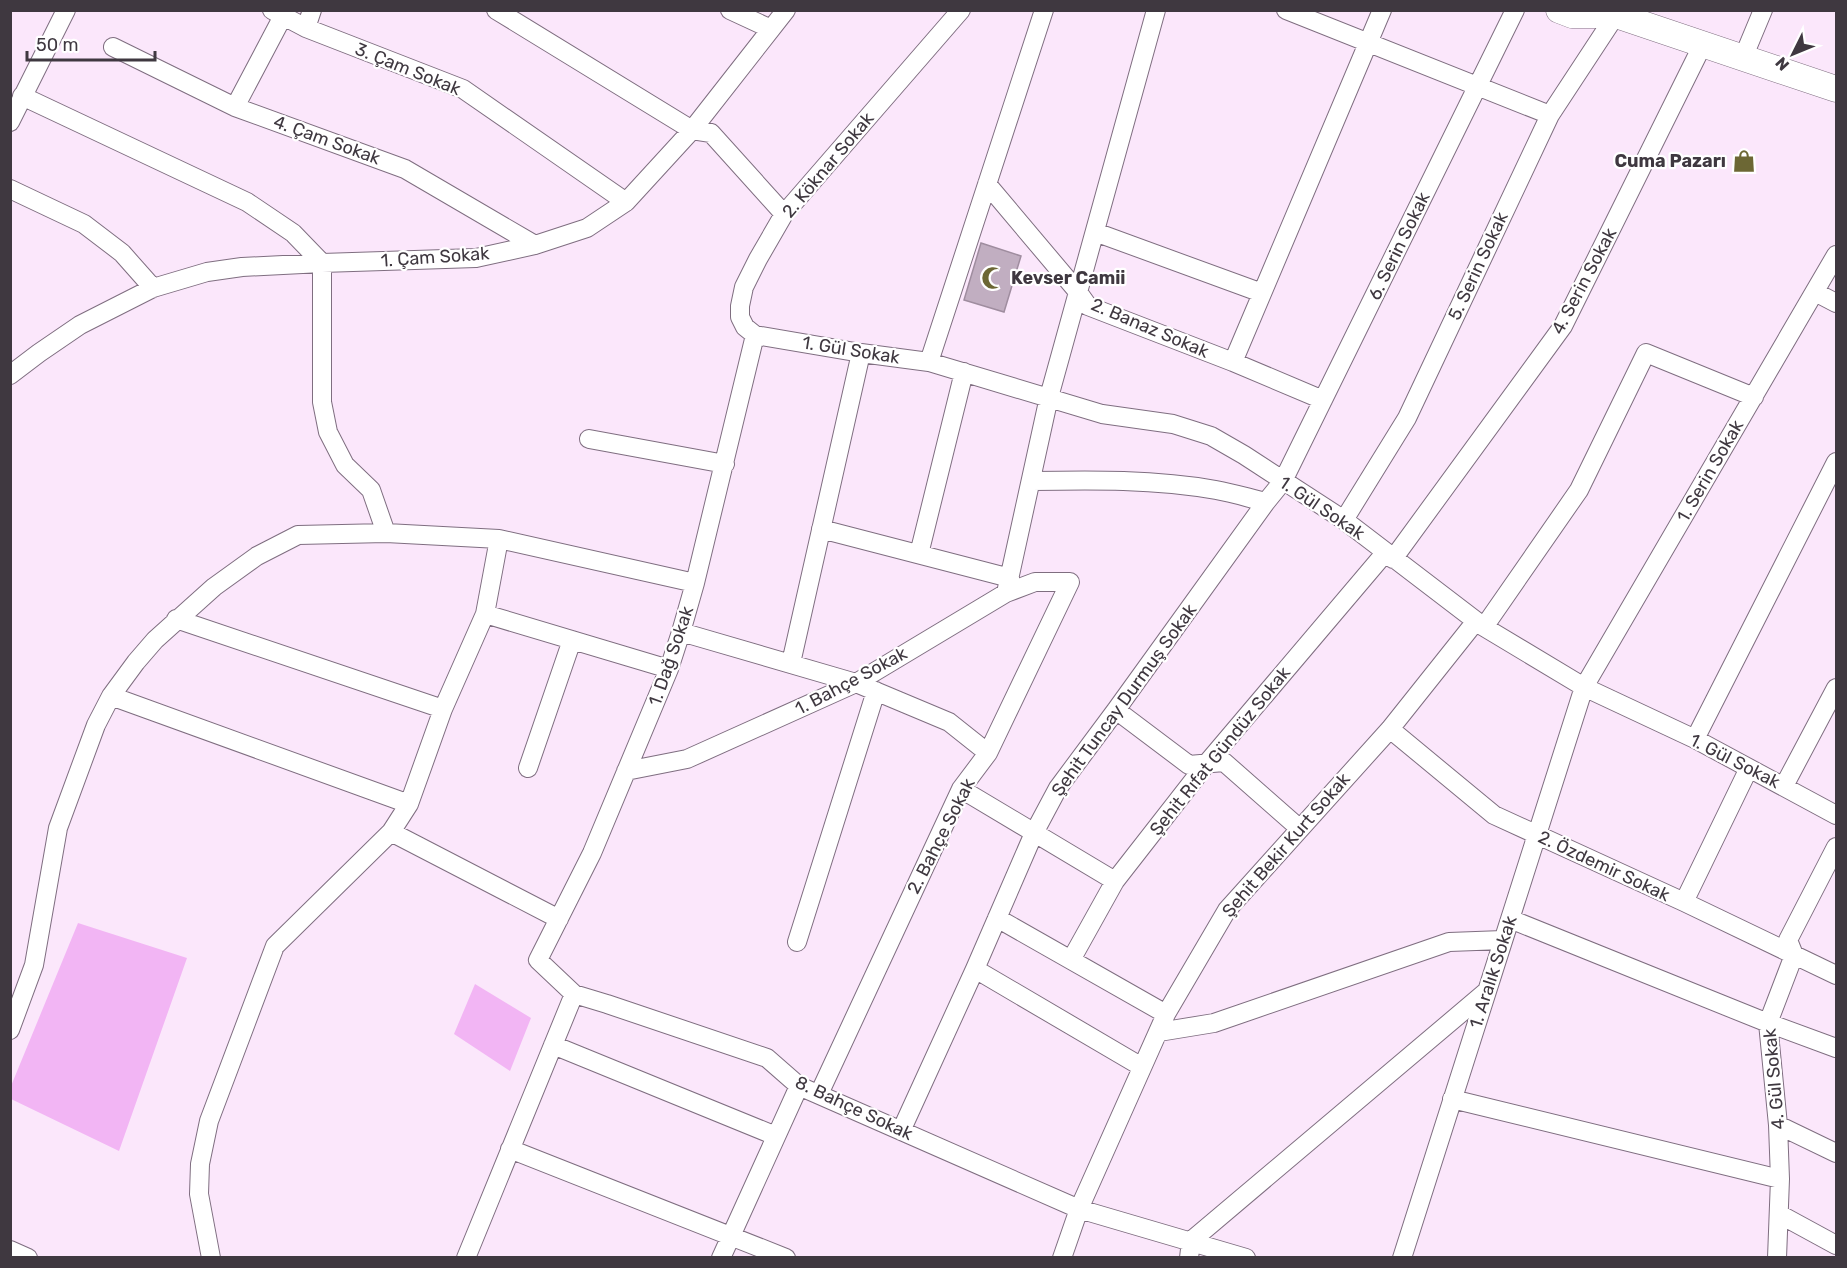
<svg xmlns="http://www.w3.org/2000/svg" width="1847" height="1268" viewBox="0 0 1847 1268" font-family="Rubik,sans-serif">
  <rect width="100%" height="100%" fill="#fbe7fb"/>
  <path fill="#f2b5f4" d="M78 923 187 958 119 1151 11 1099V1086Z
    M475 984 531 1018 510 1071 454 1034Z"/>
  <path fill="#c1aec1" stroke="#9f8d9f" stroke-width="1.5" d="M981 243 1021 256 1004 312 964 300Z"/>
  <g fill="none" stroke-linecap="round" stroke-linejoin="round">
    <g stroke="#7f6e80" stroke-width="20">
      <path id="street" d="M272 10 306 28 463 89 626 202
        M496 10 692 130 711 133 784 214
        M730 10 771 29
        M1286 10 1550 115
        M306 28 312 10
        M113 47 235 107 405 169 535 245
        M1743 58 1763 10
        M22 96 247 202 293 233 322 263V402L328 432 345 465 371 490 386 533
        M235 107 283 16
        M10 122 66 10
        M987 184 1078 292 1088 306 1233 362 1323 400
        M10 189 84 224 122 253 153 288
        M1095 232 1262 293
        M1815 292 1836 303
        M755 335 695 583 681 632 669 669 592 853 538 960 574 994 607 1004 767 1058 799 1086 1079 1209 1246 1258
        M755 335 861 353 929 362 1102 414 1173 424 1211 436 1244 455 1344 520 1484 627 1584 687 1695 739 1836 815
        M755 335 745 327 740 317V306L744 287 758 259 784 214 961 10
        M929 362 1044 10
        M1233 362 1382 10
        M10 375 39 353 80 325 153 288 207 272 242 267 322 263 476 258 535 245 587 228 626 202 692 130 786 10
        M589 439 725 464
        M1031 481C1092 480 1155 479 1216 490 1233 493 1249 498 1266 502
        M1344 520 1407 418 1550 115 1619 10
        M821 529 1010 578
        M919 554 964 372
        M1393 559 1563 326 1703 44
        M1006 593 1049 397 1156 10
        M485 614 669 669
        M176 619 443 709
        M1484 627 1579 490 1646 353 1754 397
        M681 632 856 683 949 722 988 753
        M791 663 861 353
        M111 696 409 804
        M1116 710 1189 765 1224 762 1299 828
        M1390 729 1494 815 1684 902 1836 975
        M1695 739 1836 462
        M528 768 572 640
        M626 771 687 759 856 683 1006 593 1035 582H1070L988 753 961 789 819 1094
        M1784 786 1836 688
        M961 789 1115 881
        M391 832 559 919
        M1684 902 1749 768
        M997 918 1166 1014
        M1510 919 1768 1023 1836 1048
        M797 942 876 691
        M1071 960 1115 881 1207 763 1385 553
        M975 969 1142 1067
        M10 1030 34 965 58 828 96 725 111 696 136 662 155 640 214 587 257 556 298 535 386 533 499 539 695 583
        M1159 1032 1214 1023 1449 942 1503 940
        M553 1045 776 1136
        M1452 1099 1780 1179
        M1778 1125 1836 1153
        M901 1131 975 969 1034 833 1058 788 1116 710 1266 502 1283 481 1515 10
        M510 1149 786 1258
        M1779 1214 1836 1245
        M10 1250 28 1258
        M211 1258 199 1194 200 1164 209 1121 275 946 391 832 409 804 443 709 485 614 499 539
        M466 1258 574 994
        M721 1258 799 1086
        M1062 1258 1079 1209 1166 1014 1227 910 1390 729 1476 621
        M1189 1258 1191 1241 1487 991
        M1402 1258 1584 687 1836 255
        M1777 1258 1780 1179 1778 1125 1768 1023 1794 955 1788 940 1836 847"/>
    </g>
    <g stroke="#7f6e80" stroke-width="27">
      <path id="secondary" d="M1559 10 1572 15H1616
        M1610 10 1616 15 1836 89"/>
    </g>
    <use href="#street" stroke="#fff" stroke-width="18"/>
    <use href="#secondary" stroke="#fff" stroke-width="26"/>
  </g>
  <defs>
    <g id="shop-bare" transform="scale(1.8)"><path d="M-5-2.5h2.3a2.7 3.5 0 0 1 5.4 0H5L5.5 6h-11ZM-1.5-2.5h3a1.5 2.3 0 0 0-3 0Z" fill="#6c6734" stroke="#fff" stroke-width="2.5" paint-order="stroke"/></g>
    <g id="mosque-bare" transform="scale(1.8)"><path d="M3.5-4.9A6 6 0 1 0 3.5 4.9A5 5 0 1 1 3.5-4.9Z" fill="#6c6734" stroke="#fff" stroke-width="2.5" paint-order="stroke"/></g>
  </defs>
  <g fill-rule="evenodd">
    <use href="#shop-bare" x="1744" y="161"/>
    <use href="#mosque-bare" x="993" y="278"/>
  </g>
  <g text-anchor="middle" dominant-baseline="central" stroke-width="4.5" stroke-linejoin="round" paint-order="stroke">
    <g font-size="18" fill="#3f3840" stroke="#fff">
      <text transform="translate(408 69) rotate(22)">3. Çam Sokak</text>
      <text transform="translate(327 140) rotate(20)">4. Çam Sokak</text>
      <text transform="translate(828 165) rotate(-50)">2. Köknar Sokak</text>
      <text transform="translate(1399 246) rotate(-64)">6. Serin Sokak</text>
      <text transform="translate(435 257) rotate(-4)">1. Çam Sokak</text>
      <text transform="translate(1478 266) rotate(-65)">5. Serin Sokak</text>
      <text transform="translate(1584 281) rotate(-62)">4. Serin Sokak</text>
      <text transform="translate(1150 328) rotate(23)">2. Banaz Sokak</text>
      <text transform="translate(851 350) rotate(9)">1. Gül Sokak</text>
      <text transform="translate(1710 471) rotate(-60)">1. Serin Sokak</text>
      <text transform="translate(1322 508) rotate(34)">1. Gül Sokak</text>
      <text transform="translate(671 656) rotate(-71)">1. Dağ Sokak</text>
      <text transform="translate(851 681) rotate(-28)">1. Bahçe Sokak</text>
      <text transform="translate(1124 700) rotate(-54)">Şehit Tuncay Durmuş Sokak</text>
      <text transform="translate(1220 751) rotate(-51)">Şehit Rıfat Gündüz Sokak</text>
      <text transform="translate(1735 761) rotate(27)">1. Gül Sokak</text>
      <text transform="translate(941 836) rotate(-63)">2. Bahçe Sokak</text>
      <text transform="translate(1286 845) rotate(-49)">Şehit Bekir Kurt Sokak</text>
      <text transform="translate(1604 866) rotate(25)">2. Özdemir Sokak</text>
      <text transform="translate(1493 972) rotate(-72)">1. Aralık Sokak</text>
      <text transform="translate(1774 1079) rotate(-95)">4. Gül Sokak</text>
      <text transform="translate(854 1108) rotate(25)">8. Bahçe Sokak</text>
    </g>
    <g font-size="18" font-weight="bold" fill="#3f3840" stroke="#fff" text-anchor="end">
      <text x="1726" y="161">Cuma Pazarı</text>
      <text x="1011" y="278" text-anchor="start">Kevser Camii</text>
    </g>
  </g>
  <rect width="1847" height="1268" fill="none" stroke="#3f3840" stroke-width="24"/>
  <g transform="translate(1793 54) rotate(227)" stroke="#ffffff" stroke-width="4.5" paint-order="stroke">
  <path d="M0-4.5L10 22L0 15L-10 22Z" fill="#3f3840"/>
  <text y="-9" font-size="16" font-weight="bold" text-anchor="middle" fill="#3f3840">N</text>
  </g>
  <path d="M27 51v9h128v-9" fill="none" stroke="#3f3840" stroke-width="3"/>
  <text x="36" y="51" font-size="18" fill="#3f3840" stroke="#ffffff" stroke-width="4.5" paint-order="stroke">50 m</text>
</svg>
